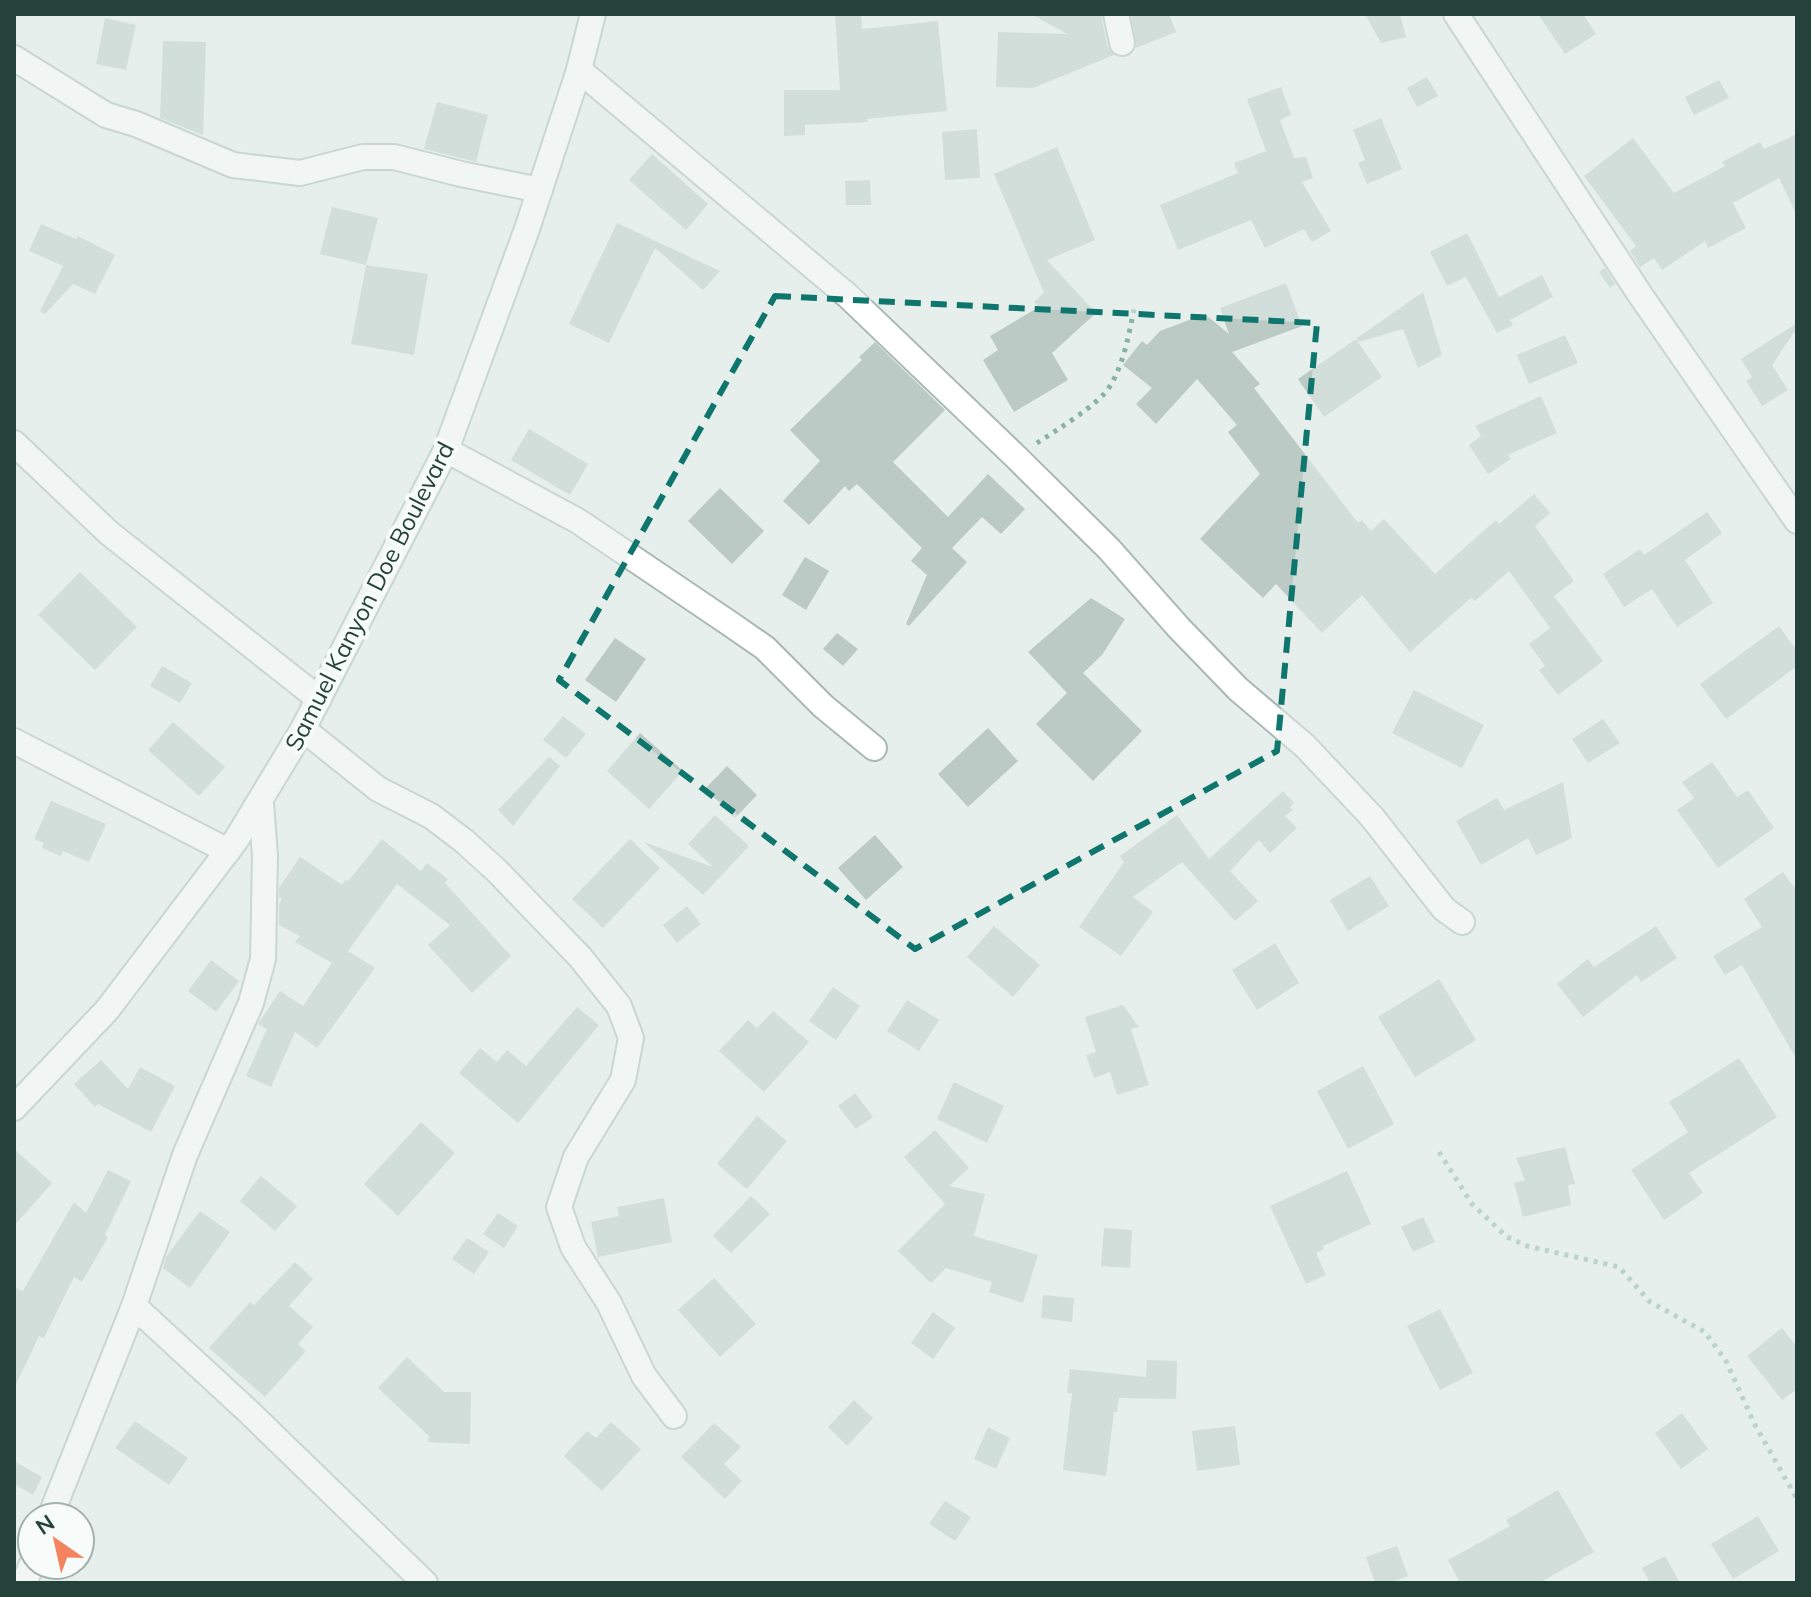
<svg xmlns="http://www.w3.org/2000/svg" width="1811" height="1597" viewBox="0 0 1811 1597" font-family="Mulish,sans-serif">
  <rect width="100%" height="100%" fill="#e6efeb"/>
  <path fill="#bbcac4" d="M835 14H861L862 29 938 21 947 111 867 119 868 122 805 125V135L784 136V90H840Z
    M1031 14H1101L1107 46 1114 55 1033 88 996 87 998 32 1067 34Z
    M1131 14H1169L1176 32 1136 48Z
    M1365 14H1400L1406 37 1381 43Z
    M1538 14H1583L1596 34 1565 54Z
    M105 18 136 25 126 70 96 64Z
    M163 41 206 42 203 135 160 118Z
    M1427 77 1438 96 1417 107 1407 88Z
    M1719 80 1729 98 1694 115 1685 97Z
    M1281 87 1291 115 1280 120 1294 158 1306 157 1313 178 1302 182 1331 231 1312 242 1304 229 1265 248 1251 220 1178 250 1160 205 1238 173 1234 163 1266 151 1247 99Z
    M437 102 488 115 476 162 424 149Z
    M1381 118 1402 169 1367 184 1358 163 1365 160 1353 130Z
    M977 129 980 178 945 180 942 132Z
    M1797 134V216L1779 178 1733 203 1746 228 1708 248 1705 241 1662 270 1654 258 1640 267 1630 251 1636 246 1584 176 1633 138 1674 193 1725 166 1722 162 1760 142 1764 149Z
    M1057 147 1095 240 1047 260 1096 313 1052 353 1068 380 1014 412 983 360 998 350 990 336 1039 307 1034 302 1044 293 994 174Z
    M652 154 708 204 686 230 629 180Z
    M870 180 871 205H846L845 181Z
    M332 207 378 218 366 265 320 254Z
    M617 223 720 271 703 290 655 248 609 343 569 324Z
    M41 224 76 239 78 236 115 255 95 294 73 284 45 314 40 311 63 266 29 251Z
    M1467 233 1499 297 1542 275 1553 297 1510 320 1513 325 1497 333 1466 277 1447 286 1430 252Z
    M366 265 428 274 414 355 351 344Z
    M1605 268 1615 284 1610 288 1599 272Z
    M1286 283 1302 326 1232 352 1260 384 1254 388 1358 523 1362 520 1371 531 1384 519 1435 574 1496 520 1499 524 1534 494 1550 513 1535 526 1574 581 1554 596 1603 661 1558 695 1539 670 1545 666 1529 644 1550 628 1509 571 1475 601 1471 598 1410 652 1362 595 1322 633 1276 584 1263 598 1200 539 1260 474 1228 432 1237 425 1197 379 1156 424 1136 404 1152 388 1123 365 1142 341 1147 345 1160 331 1205 314 1229 334 1220 308Z
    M1423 292 1442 355 1418 368 1403 329 1359 342 1357 338Z
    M1797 323V328L1772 365 1788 390 1762 406 1746 381 1752 377 1741 359Z
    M1565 335 1578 363 1529 384 1517 355Z
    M1356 339 1382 377 1324 417 1298 379Z
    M875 342 945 410 893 462 948 517 988 474 1025 509 1001 534 982 517 952 548 967 562 909 626 906 624 927 575 911 561 922 548 857 484 849 491 845 486 809 525 783 501 820 461 790 430 862 360 859 357Z
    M1541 396 1557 433 1508 455 1511 459 1488 474 1469 445 1481 436 1475 426Z
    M529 429 588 464 570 495 511 460Z
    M720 488 764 531 732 564 688 521Z
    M1707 512 1722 533 1685 560 1713 603 1677 627 1652 589 1624 607 1603 574 1640 549 1644 555Z
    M805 557 829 571 806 610 782 595Z
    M80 572 137 627 95 670 38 615Z
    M1091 598 1125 619 1102 655 1083 673 1142 731 1093 781 1036 724 1067 693 1028 652Z
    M1779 626 1797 651V666L1726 719 1700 684Z
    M837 633 858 649 843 666 823 649Z
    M615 638 646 659 616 702 585 680Z
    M162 666 192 683 180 703 150 686Z
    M1414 690 1484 725 1462 768 1392 733Z
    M563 716 586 734 566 758 543 740Z
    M1603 719 1620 743 1588 763 1572 739Z
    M173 722 225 767 199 796 148 750Z
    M988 728 1018 761 968 807 938 774Z
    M640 733 683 771 649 809 607 771Z
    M549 757 560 766 513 826 498 810Z
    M1712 762 1737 797 1748 790 1774 828 1718 868 1677 810 1694 798 1682 782Z
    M727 766 757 795 735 818 705 789Z
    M1563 782 1572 838 1536 855 1528 838 1481 865 1456 821 1497 798 1504 810Z
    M1283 791 1294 803 1290 807 1293 810 1285 816 1297 828 1270 853 1259 840 1230 871 1258 901 1235 921 1182 862 1133 897 1153 912 1121 956 1079 927 1124 862 1120 856 1177 815 1209 859Z
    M51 801 106 824 89 862 63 851 61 856 42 848 44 843 34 839Z
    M715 815 749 846 703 895 644 842 713 867 688 844Z
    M875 835 903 867 866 900 838 868Z
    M382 839 421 871 427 863 448 879 445 883 511 956 472 993 428 945 450 925 397 884 348 951 375 968 317 1048 295 1032 271 1087 246 1076 267 1029 258 1024 280 991 303 1006 332 963 295 942 300 936 279 925V904L282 899 279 897V888L300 857 342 885 346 879 348 881Z
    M630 839 660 868 603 928 572 899Z
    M1783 872 1797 891V1060L1742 965 1725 975 1713 956 1762 927 1744 899Z
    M1370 876 1389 906 1348 931 1330 900Z
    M687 906 701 924 677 943 663 925Z
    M994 926 1040 965 1013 997 967 957Z
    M1656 926 1677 958 1641 982 1637 975 1583 1017 1557 984 1588 959 1594 967Z
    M1275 943 1299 983 1257 1010 1232 970Z
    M211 960 239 981 216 1012 188 991Z
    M1439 979 1476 1040 1415 1077 1378 1017Z
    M833 987 860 1006 836 1040 809 1021Z
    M907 1000 939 1020 919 1051 887 1031Z
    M1123 1005 1139 1027 1131 1029 1149 1085 1117 1095 1110 1072 1094 1078 1086 1055 1096 1052 1085 1017Z
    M577 1007 599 1025 518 1123 459 1073 480 1048 497 1062 507 1050 526 1066Z
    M773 1011 809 1042 764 1092 719 1051 748 1020 757 1028Z
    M1739 1058 1777 1117 1689 1173 1703 1193 1664 1220 1631 1170 1688 1132 1669 1102Z
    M101 1060 128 1089 140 1067 175 1086 151 1132 98 1104 95 1107 74 1084Z
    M1363 1066 1394 1124 1348 1149 1317 1091Z
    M954 1082 1004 1106 987 1143 937 1119Z
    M855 1093 873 1117 856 1129 838 1106Z
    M757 1116 787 1141 747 1189 717 1164Z
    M421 1122 455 1153 398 1216 364 1184Z
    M935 1130 969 1168 949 1186 985 1194 974 1236 1038 1255 1023 1303 989 1292 992 1282 946 1268 931 1283 898 1251 945 1204 904 1157Z
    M1565 1147 1575 1184 1568 1185 1571 1205 1523 1217 1514 1183 1525 1180 1516 1158Z
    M14 1149 52 1183 14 1226Z
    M108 1170 131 1181 105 1235 108 1237 82 1282 74 1277 44 1338 39 1336 14 1389V1287L23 1291 74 1202 86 1213Z
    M1347 1171 1371 1224 1323 1246 1324 1249 1316 1253 1326 1275 1306 1284 1270 1206Z
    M261 1176 297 1206 275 1231 240 1201Z
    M751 1196 770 1214 731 1253 713 1236Z
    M664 1198 672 1242 598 1257 591 1222 619 1216 617 1207Z
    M200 1211 230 1232 190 1288 163 1268 166 1257Z
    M498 1213 518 1226 504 1248 483 1234Z
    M1423 1217 1435 1242 1413 1252 1401 1227Z
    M1104 1228 1132 1230 1130 1268 1101 1266Z
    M467 1238 489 1252 474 1274 452 1259Z
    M295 1262 313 1279 289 1306 313 1327 298 1344 306 1351 265 1397 209 1348 250 1302 254 1305Z
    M714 1278 756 1324 720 1357 678 1310Z
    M1043 1295 1074 1298 1072 1322 1041 1318Z
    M1440 1309 1473 1373 1440 1390 1407 1326Z
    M933 1312 955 1328 933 1359 911 1343Z
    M1782 1328 1797 1347V1389L1782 1400 1747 1356Z
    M407 1357 444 1392H471L470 1444 428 1442 429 1436 378 1388Z
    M1147 1360 1177 1361 1176 1399 1119 1398 1117 1412H1114L1106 1476 1063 1470 1072 1393H1067L1070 1369 1146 1377Z
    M854 1400 873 1418 847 1446 828 1427Z
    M1682 1413 1708 1449 1681 1469 1655 1433Z
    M135 1421 188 1458 169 1485 115 1448Z
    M611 1422 641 1449 602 1491 564 1456 587 1431 596 1438Z
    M714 1423 741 1447 724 1464 742 1481 725 1499 681 1457Z
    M1235 1426 1240 1465 1197 1471 1192 1431Z
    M988 1427 1010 1438 996 1469 974 1459Z
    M14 1461 42 1477 33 1495 14 1484Z
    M1558 1490 1594 1552 1539 1583H1460L1448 1560 1510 1526 1506 1520Z
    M945 1501 971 1517 955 1541 929 1524Z
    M1758 1516 1779 1551 1733 1579 1711 1544Z
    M1397 1546 1408 1576 1390 1583H1375L1366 1557Z
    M1665 1556 1680 1583H1650L1642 1568Z"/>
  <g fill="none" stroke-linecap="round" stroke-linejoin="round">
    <g stroke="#a8b8b2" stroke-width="28">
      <path id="street" d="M1116 14 1122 43
        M1456 14 1641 296 1797 521
        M14 58 106 115 136 124 233 165 300 173 363 157H394L461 174 540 190
        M579 70 848 296 1016 457 1109 549 1179 628 1238 689 1305 746 1372 817 1444 909 1462 922
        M14 443 109 533 319 699
        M446 450 578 521 729 623 765 648 823 706 874 748
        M303 729 378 789 431 816 464 841 497 871 580 957 619 1006 631 1038 623 1080 576 1157 559 1207 573 1247 609 1303 644 1376 674 1416
        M14 741 228 851
        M134 1306 250 1413 425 1583
        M50 1517 134 1306 185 1155 251 1003 263 959 265 856 261 803
        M24 1583 32 1564"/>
    </g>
    <g stroke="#a4bbb3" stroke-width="28">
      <path id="secondary" d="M14 1108 107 1010 236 840 303 729 446 450 527 229 579 70 593 14"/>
    </g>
    <path stroke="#86b3a5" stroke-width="5" stroke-dasharray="4 6" stroke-linecap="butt" d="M1037 443C1055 431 1100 404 1110 386 1124 363 1129 334 1134 309
      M1439 1152 1472 1204 1507 1237 1527 1246 1619 1267 1650 1302 1705 1332 1726 1361 1755 1425 1797 1499"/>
    <use href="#street" stroke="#fff" stroke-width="24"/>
    <use href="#secondary" stroke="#fff" stroke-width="24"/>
  </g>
  <path d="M0 0H1811V1597H0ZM775 296 1317 323 1277 751 915 949 559 680Z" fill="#e6efeb" fill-opacity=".55" fill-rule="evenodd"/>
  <path fill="none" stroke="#0f766e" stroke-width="6" stroke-dasharray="16 10" stroke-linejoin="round" d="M775 296 1317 323 1277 751 915 949 559 680Z"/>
  <g text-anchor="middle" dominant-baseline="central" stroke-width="8" stroke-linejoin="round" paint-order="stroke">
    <g font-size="24" fill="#24423a" stroke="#f7fbf9">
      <text transform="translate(369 596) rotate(-63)">Samuel Kanyon Doe Boulevard</text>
    </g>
  </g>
  <rect width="1811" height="1597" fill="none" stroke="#24423a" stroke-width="32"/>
  <g transform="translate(56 1541) rotate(326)"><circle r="38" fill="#f7fbf9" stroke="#a3b1ad" stroke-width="2"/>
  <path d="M0-6L14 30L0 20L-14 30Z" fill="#f4845f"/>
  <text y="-12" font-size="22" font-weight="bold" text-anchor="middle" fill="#24423a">N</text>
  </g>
</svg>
